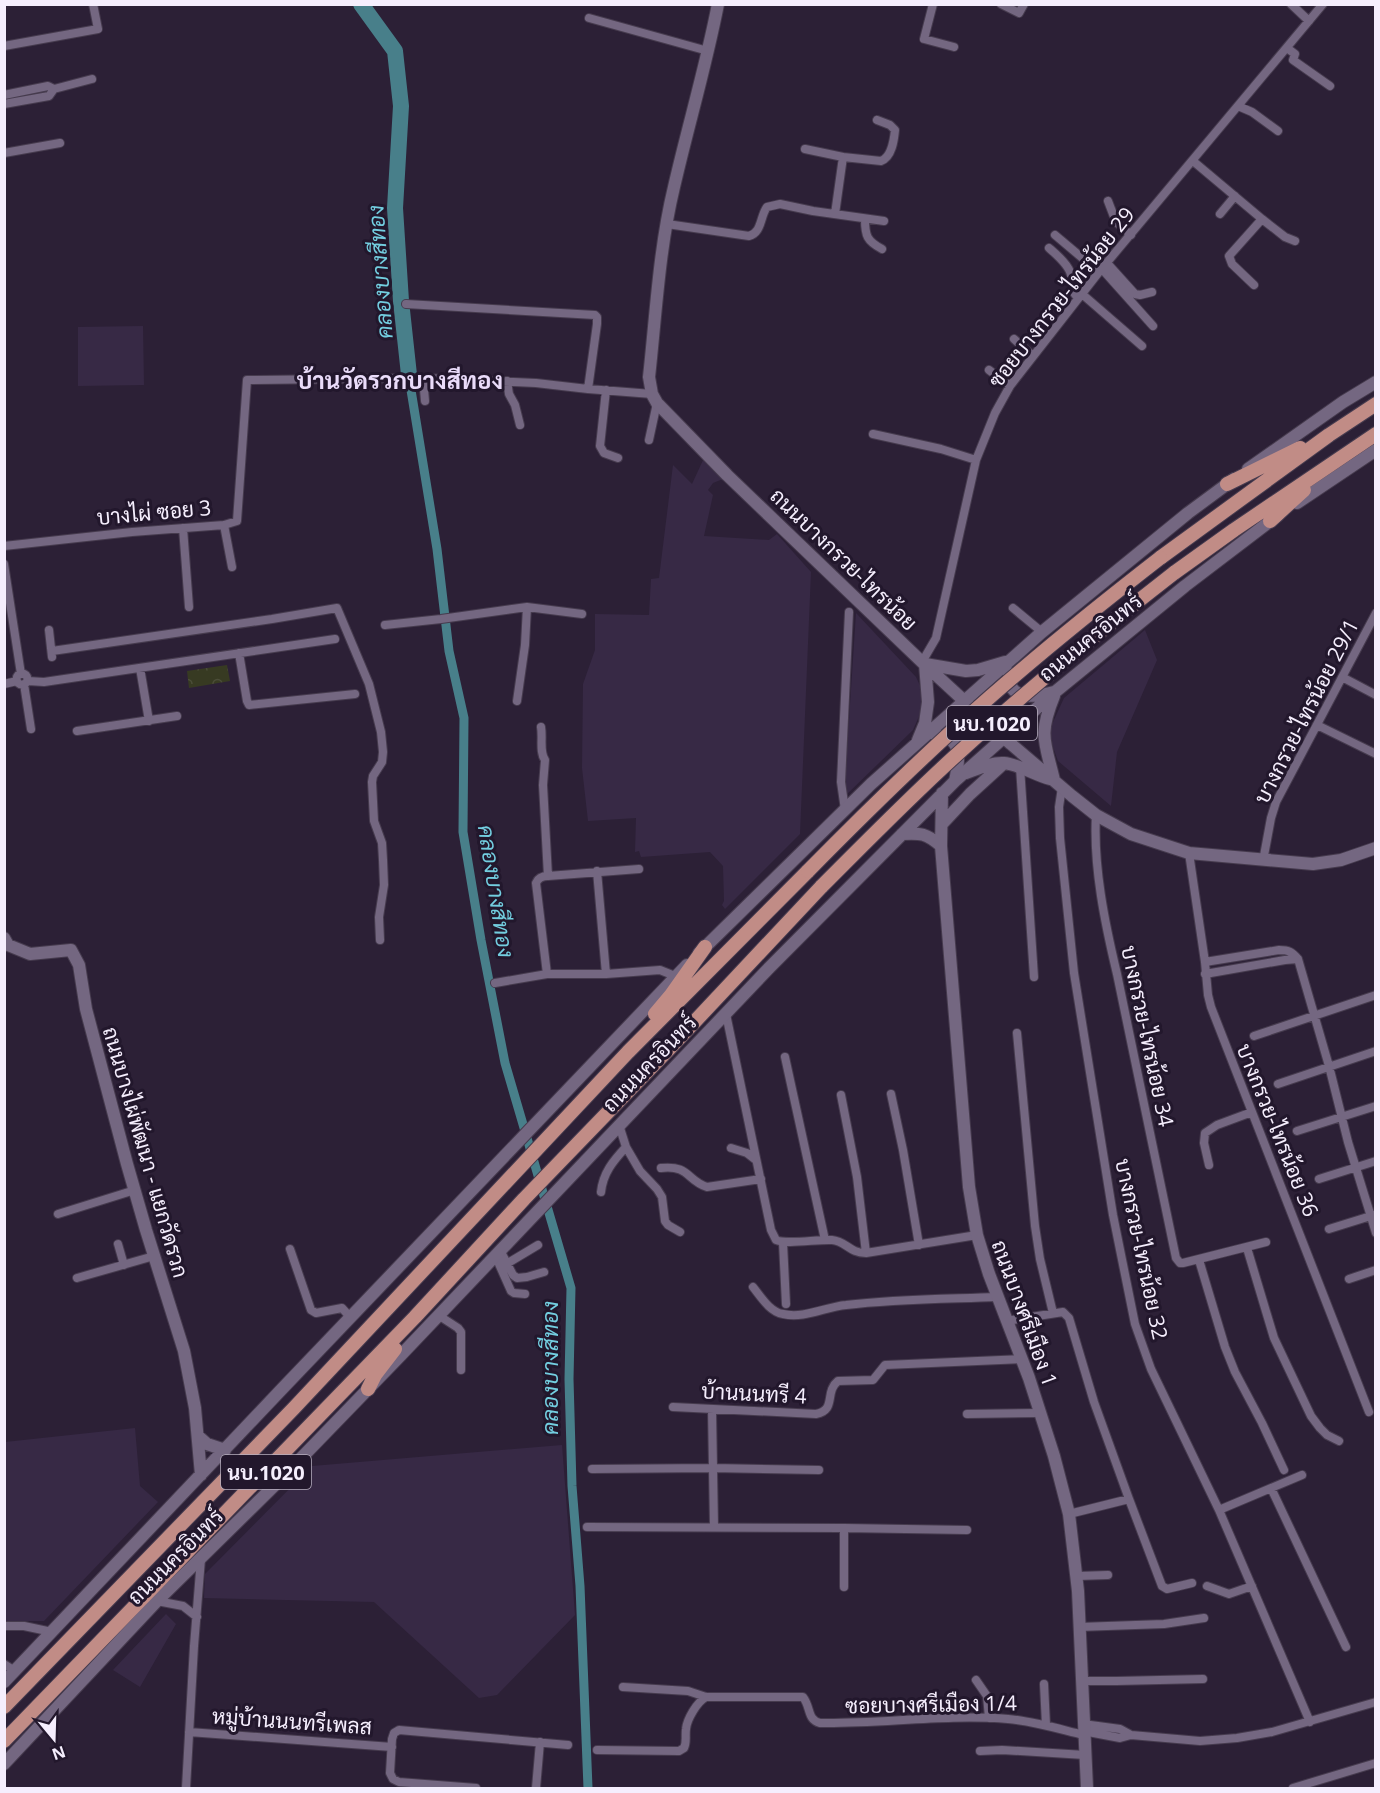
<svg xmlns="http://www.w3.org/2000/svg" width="1380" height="1793" viewBox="0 0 1380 1793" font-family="'Open Sans',Sarabun,sans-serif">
  <defs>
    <pattern id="park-crowns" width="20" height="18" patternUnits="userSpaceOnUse" patternTransform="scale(1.5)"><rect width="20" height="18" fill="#373a22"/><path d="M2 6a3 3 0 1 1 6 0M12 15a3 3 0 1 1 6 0" fill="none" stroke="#4b4d38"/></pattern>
  </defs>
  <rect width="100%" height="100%" fill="#2c2036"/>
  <path fill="#372945" d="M143 326 144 385 78 386V327Z
    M704 458 723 479 713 483 708 490 713 495 704 536 769 540 777 534 811 572 800 834 725 909 722 905 724 901 723 866 710 852 641 857 639 851 635 852 636 818 588 821 582 768 583 684 595 650V614L649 615 651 579 659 578 673 465 692 484Z
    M856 613 916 677 922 690 924 705 913 730 844 797Z
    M1145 630 1157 660 1117 752 1111 806 1058 761 1048 733 1064 698Z
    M135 1428 140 1486 158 1502 44 1621H5V1442Z
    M562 1445 575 1615 497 1695 479 1698 374 1602 204 1598 205 1574 312 1466Z
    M166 1614 176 1624 140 1687 113 1670Z"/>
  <path fill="url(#park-crowns)" d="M227 665 230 681 189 688 187 671Z"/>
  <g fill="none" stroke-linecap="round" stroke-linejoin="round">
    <path stroke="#487f8a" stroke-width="9" d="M410 384 437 549 449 651 464 718 463 832 481 940 505 1063 571 1288 569 1379 572 1486 580 1586 588 1788"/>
    <path stroke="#487f8a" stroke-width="16" d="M361 4 395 51 401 106 395 208 401 301 410 384"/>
    <g stroke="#463b4e" stroke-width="10">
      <path id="street" d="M933 4 924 39 954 47
        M1001 4 1019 13 1024 4
        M1291 4 1309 21
        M589 18 708 51
        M4 46 98 29 93 4
        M1287 48 1295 54 1293 60 1330 86
        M4 95 48 86 54 89 92 79
        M4 104 49 96 54 89
        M1238 106 1252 112 1278 131
        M805 149 843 157 835 214
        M4 153 60 143
        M843 157 881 161C892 157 894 140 895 130L890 125 877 120
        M1193 161 1262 219 1229 256 1232 264 1254 285
        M1108 201 1116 222 1131 235
        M1220 214 1235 196
        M865 219C865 236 867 241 882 249
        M1262 219 1285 237 1295 241
        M667 224 749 236C762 233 760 216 767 207L780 204 813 211 884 221
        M1055 235 1099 272
        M1049 248C1057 255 1069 265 1071 275 1073 287 1069 288 1078 298
        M1107 263 1135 294 1140 295 1152 292
        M1102 269 1153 326
        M1082 294 1142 346
        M406 304 595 315 597 317V324L588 389
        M1014 339 1033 356
        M989 370 1010 386
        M423 378 425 401
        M507 381 509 394 515 405 520 425
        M606 390 600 446 604 453 618 458
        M873 434 941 449 976 460
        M649 440 657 403
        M224 525 232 567
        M183 528 189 607
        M4 546 132 532 224 525 237 521 247 380 423 378 536 383 588 389 652 394
        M4 564 21 674
        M1013 608 1042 632
        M385 625 441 619 527 607 582 614
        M49 630 52 657
        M52 651 272 619 337 608 369 684 381 732 383 752 382 762 373 776 372 782 374 821 382 843 383 860 384 885 379 917 380 940
        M239 653 247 701 249 705 355 694
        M922 662 936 638 976 460 995 413 1010 386 1099 272 1323 4
        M140 668 149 721
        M16.5 679a5.5 5.5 0 1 1 11 0a5.5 5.5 0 1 1-11 0Z
        M1342 677 1376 695
        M28 681 44 682 335 639
        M4 684 17 681
        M24 684 31 729
        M517 701 525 645 527 607
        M1317 725 1376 754
        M541 727C543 738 539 752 545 760L543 785 548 876
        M77 731 177 716
        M1020 767 1034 977
        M1062 787 1059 807 1060 838 1074 973 1113 1215 1135 1324 1151 1369 1219 1510 1310 1722
        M845 810 841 782 849 612
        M1096 815C1093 866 1105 924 1117 974L1176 1258 1180 1263H1183L1266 1242
        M1189 853 1205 962 1208 995 1211 1007 1369 1412
        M1263 861 1271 818 1276 802 1376 613
        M639 869 548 876C542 876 538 878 536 883L547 974H606L660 970 675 976
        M597 871 606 974
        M1205 962 1279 950C1289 950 1292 952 1298 959L1329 1066 1348 1142 1376 1233
        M1205 974 1285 960 1298 959
        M495 983 547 974
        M726 1014 771 1230 776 1240C786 1245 818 1239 832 1240 846 1241 849 1253 866 1253L977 1235
        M1017 1033 1035 1226 1040 1259 1053 1313
        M1254 1036 1376 995
        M785 1057 825 1240
        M1278 1084 1376 1051
        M891 1094 903 1150 919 1245
        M841 1095 857 1177 866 1253
        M619 1125 626 1147 640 1171 657 1189 662 1197 665 1221 668 1225 680 1232
        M1297 1131 1376 1106
        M731 1148 747 1153 756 1160
        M1209 1165 1204 1143 1205 1133 1217 1125 1252 1112
        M661 1168C690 1165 686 1180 707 1187L761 1179
        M1319 1179 1376 1161
        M601 1192C603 1173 613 1161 626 1147
        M58 1214 135 1190
        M1329 1229 1374 1215
        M783 1243 786 1304
        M118 1244 124 1265
        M1247 1248 1274 1338 1311 1416 1320 1428 1327 1435 1339 1441
        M290 1249 311 1310 316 1313 342 1308 351 1318
        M500 1250 513 1275 517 1278 527 1277 544 1272
        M495 1255 511 1291 514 1293 525 1294
        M1199 1260 1225 1347 1235 1372 1262 1423 1284 1470
        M508 1263 538 1245
        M77 1278 154 1256
        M1349 1279 1376 1270
        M753 1287C761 1297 770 1312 783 1314 804 1319 825 1307 846 1305 896 1299 947 1299 997 1297
        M438 1315 458 1328 461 1332V1370
        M1006 1321 1063 1312 1069 1318 1094 1402 1129 1499
        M673 1407 816 1414C837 1410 824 1392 838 1381L873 1380 885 1365 1021 1359
        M712 1410 714 1527
        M967 1414 1040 1413
        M592 1469 712 1468 819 1470
        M1271 1488 1346 1647
        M1219 1510 1302 1475
        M1069 1514 1129 1499 1162 1586 1167 1589 1192 1583
        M587 1527 844 1528 967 1530
        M844 1528V1587
        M1077 1576 1108 1575
        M1207 1586 1229 1594 1252 1586
        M157 1601 183 1606 197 1617
        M4 1626H24L52 1632
        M1079 1627 1164 1624 1204 1618
        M4 1664 15 1671
        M976 1680 987 1696 989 1718
        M1081 1681H1116L1203 1679
        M1044 1684 1046 1725
        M623 1687 688 1691 706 1697H803C811 1707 807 1720 820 1723 882 1724 945 1714 1008 1719 1033 1721 1059 1729 1084 1735
        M1083 1724 1120 1729 1131 1735 1200 1741 1237 1738 1272 1732 1376 1702
        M1083 1731 1120 1738 1131 1735
        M189 1732 392 1747
        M597 1750 679 1751 684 1748C687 1742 685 1737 686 1729 687 1719 697 1702 706 1697
        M980 1751 1002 1750 1085 1755
        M186 1788 194 1646 201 1559
        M476 1788 399 1782 393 1779 390 1773 392 1739 394 1733 399 1730 568 1745
        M536 1788 540 1742
        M1293 1788 1376 1763"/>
    </g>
    <g stroke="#463b4e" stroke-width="14">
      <path id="secondary" d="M718 4C706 66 688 126 674 187 659 249 656 314 649 377L652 394 657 403 727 475 922 662 1011 744 1072 796 1096 815 1131 834 1189 853 1313 864 1341 860 1376 848
        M1248 469 1343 402 1376 382
        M1297 503 1376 450
        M925 664 966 671 978 670 1005 662
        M1009 673C1007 702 1036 697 1054 692
        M937 736C964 736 959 762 955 781
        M918 740 925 723 928 702 925 664
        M966 773C978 769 991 762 1004 763 1018 764 1035 775 1050 779
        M1054 780C1045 742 1038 735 1054 696
        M942 793 941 846 969 1187 977 1235 989 1274 1029 1378 1054 1456 1069 1514 1078 1591 1087 1788
        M942 824 970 794 1004 763
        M902 834C921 833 926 833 941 846
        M4 938 8 945 30 954 71 950 79 965 86 1009 127 1164 146 1230 184 1351 195 1408 201 1475
        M699 953 871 784 1042 632 1188 513 1234 479
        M198 1436 207 1444 225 1450
        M4 1682 280 1391 687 965
        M4 1764 157 1601 279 1481 401 1355 769 968 955 781 1055 692 1185 586 1277 516"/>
    </g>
    <g stroke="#463b4e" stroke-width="16">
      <path id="primary" d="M1227 484 1300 448
        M1270 521 1304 490
        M1160 558 1329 435 1376 404
        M1174 573 1234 530 1376 434
        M655 1014 671 995 705 947
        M368 1389 375 1375 395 1349
        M4 1707 294 1408 628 1052 808 871
        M4 1741 415 1317 524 1199 669 1049 822 886"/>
    </g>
    <use href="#street" stroke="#746781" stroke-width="8"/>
    <use href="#secondary" stroke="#746781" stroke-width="12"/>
    <use href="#primary" stroke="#c18c86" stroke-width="14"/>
    <g stroke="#463b4e" stroke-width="16" stroke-linecap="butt">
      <path id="primary-bridge" d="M808 871C867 811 927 752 990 697 1045 649 1102 603 1160 558
        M822 886C865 843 908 799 953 758 1024 693 1098 632 1174 573"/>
    </g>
    <use href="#primary-bridge" stroke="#c18c86" stroke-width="14"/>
  </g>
  <g text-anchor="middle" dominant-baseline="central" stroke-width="6" stroke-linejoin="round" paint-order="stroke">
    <g fill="#22172c" stroke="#b6aebe" stroke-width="1.5">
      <rect x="947" y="706" width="90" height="34" rx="4.5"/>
      <rect x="221" y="1455" width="90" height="34" rx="4.5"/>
    </g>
    <g font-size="20" font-weight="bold" fill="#f5eefd">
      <text x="992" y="723">นบ.1020</text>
      <text x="266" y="1472">นบ.1020</text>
    </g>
    <g font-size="21" fill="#f5eefd" stroke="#22172c">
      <text transform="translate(1061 297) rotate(-52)">ซอยบางกรวย-ไทรน้อย 29</text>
      <text transform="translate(154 512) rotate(-5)">บางไผ่ ซอย 3</text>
      <text transform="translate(844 559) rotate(44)">ถนนบางกรวย-ไทรน้อย</text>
      <text transform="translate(1090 637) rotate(-39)">ถนนนครอินทร์</text>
      <text transform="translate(1306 711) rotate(-63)">บางกรวย-ไทรน้อย 29/1</text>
      <text transform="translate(1148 1036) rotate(78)">บางกรวย-ไทรน้อย 34</text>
      <text transform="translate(649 1063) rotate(-46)">ถนนนครอินทร์</text>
      <text transform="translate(1278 1130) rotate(68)">บางกรวย-ไทรน้อย 36</text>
      <text transform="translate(146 1152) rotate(74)">ถนนบางไผ่พัฒนา - แยกวัดรวก</text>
      <text transform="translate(1142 1249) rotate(78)">บางกรวย-ไทรน้อย 32</text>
      <text transform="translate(1025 1313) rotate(70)">ถนนบางศรีเมือง 1</text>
      <text transform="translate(754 1393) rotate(3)">บ้านนนทรี 4</text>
      <text transform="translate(175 1556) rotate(-45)">ถนนนครอินทร์</text>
      <text transform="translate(931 1704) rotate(-1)">ซอยบางศรีเมือง 1/4</text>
      <text transform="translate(292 1721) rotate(4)">หมู่บ้านนนทรีเพลส</text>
    </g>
    <g font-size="22" font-style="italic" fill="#73cee0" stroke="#22172c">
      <text transform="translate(379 272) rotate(-94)">คลองบางสีทอง</text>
      <text transform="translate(497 891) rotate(81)">คลองบางสีทอง</text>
      <text transform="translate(549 1368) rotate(-90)">คลองบางสีทอง</text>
    </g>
    <g font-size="24" font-weight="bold" fill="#eadcfa" stroke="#22172c">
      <text x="400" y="379">บ้านวัดรวกบางสีทอง</text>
    </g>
  </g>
  <rect width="1380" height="1793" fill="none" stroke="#f5eefd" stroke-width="12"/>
  <g transform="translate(54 1739) rotate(161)" stroke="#22172c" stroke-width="4.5" paint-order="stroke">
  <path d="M0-4.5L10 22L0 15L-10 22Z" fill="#f5eefd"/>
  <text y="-9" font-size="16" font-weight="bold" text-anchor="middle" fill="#f5eefd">N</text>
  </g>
</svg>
